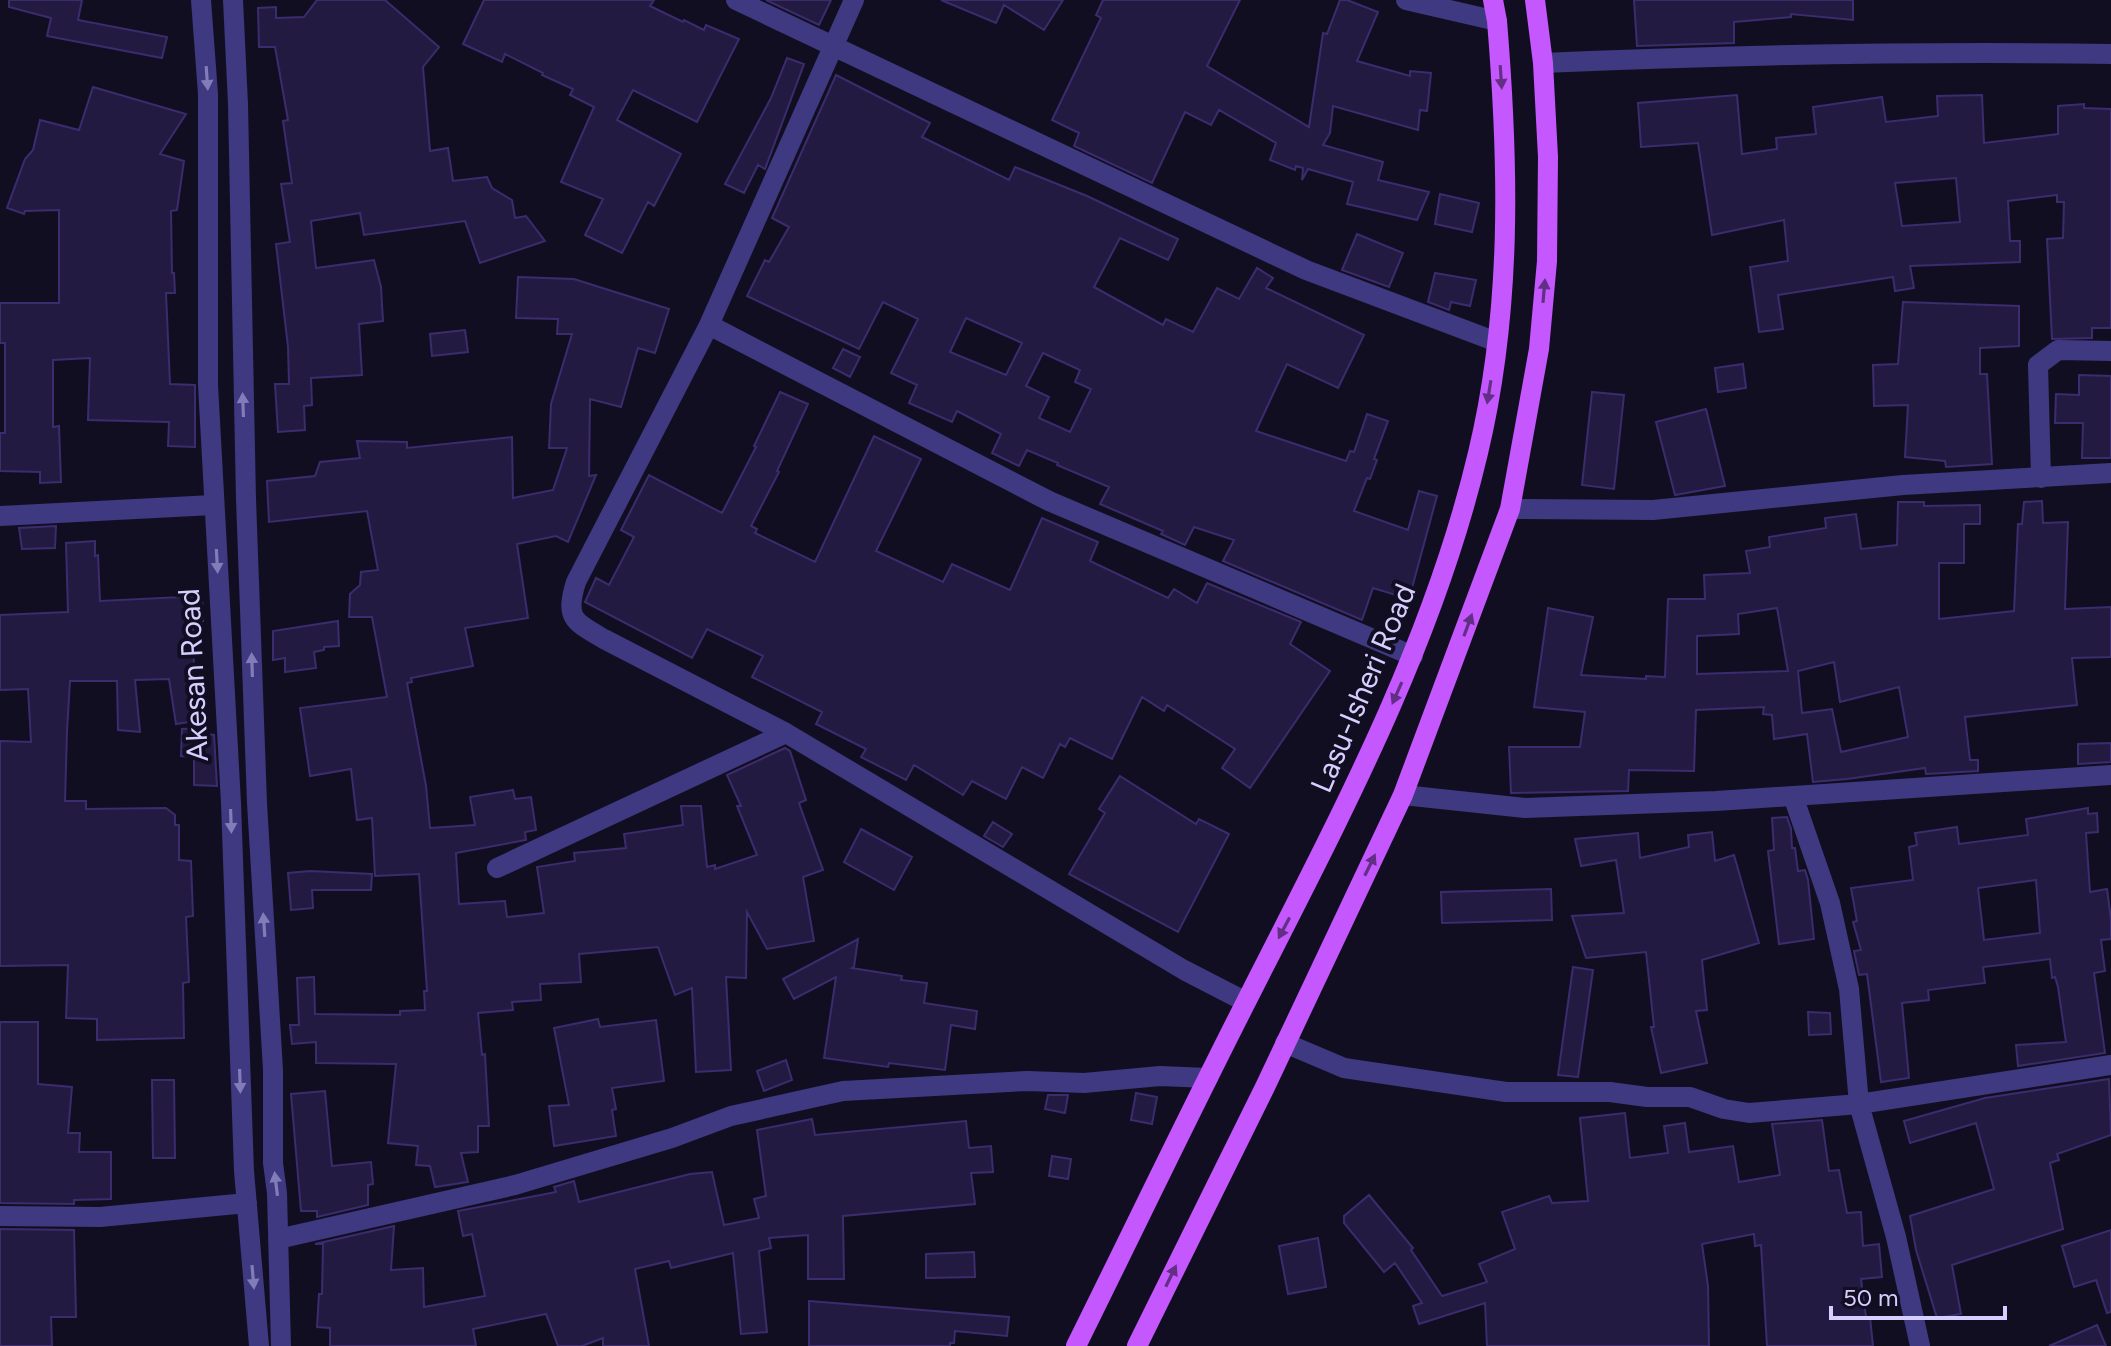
<svg xmlns="http://www.w3.org/2000/svg" width="2111" height="1346" viewBox="0 0 2111 1346" font-family="Figtree,sans-serif">
  <rect width="100%" height="100%" fill="#120e21"/>
  <path fill="#231a42" stroke="#3b2c6e" stroke-width="2" fill-rule="evenodd" d="M9 0H82L78 20 167 37 162 58 47 36 51 18 9 7Z
    M317 0H385L439 47 423 67 430 151 448 148 453 181 487 177 492 188 512 200 515 218 526 216 545 241 480 263 465 221 364 235 360 213 311 221 316 268 374 260 381 287 383 321 359 324 362 375 311 378 312 405 304 406 305 430 278 432 275 384H289L288 347 276 244 290 242 281 184 292 183 283 121 288 120 275 47H259L258 8 276 7V18L304 17Z
    M484 0H654L650 6 683 22 684 20 704 30 706 25 739 39 697 122 633 90 617 120 681 154 654 206 648 202 622 253 585 235 603 199 561 182 594 107 570 95 573 89 542 75 543 73 505 54 502 62 463 44Z
    M766 0H831L819 25Z
    M941 0H1063L1044 30 1004 5 996 23Z
    M1103 0H1240L1207 66 1309 127 1323 33 1327 34 1340 0H1347L1378 12 1357 61 1410 76V71L1431 73 1427 111 1420 110 1418 130 1333 106 1330 133 1323 145 1383 162 1378 180 1429 192 1417 220 1347 204 1353 182 1308 169 1302 180 1303 168 1296 166 1295 170 1270 160 1276 143 1219 110 1211 125 1185 112 1152 183 1074 146 1079 133 1052 120 1101 18 1096 15Z
    M1634 0H1853V20L1791 14V17L1734 22V43L1637 46Z
    M787 58 804 64 765 169 758 165 744 193 725 184 771 98Z
    M836 75 930 123 922 137 1009 180 1015 167 1087 196 1178 239 1168 260 1120 238 1094 287 1163 325 1166 319 1193 332 1217 288 1239 299 1257 268 1273 278 1266 288 1364 335 1338 388 1287 364 1256 431 1346 461 1350 451 1354 452 1367 414 1388 421 1374 459 1377 460 1370 479 1367 478 1354 511 1408 530 1419 491 1437 496 1409 599 1373 588 1362 620 1223 561 1234 540 1194 527 1185 545 1161 534 1163 531 1100 504 1109 487 1057 465 1058 463 1027 450 1019 466 992 453 1001 434 957 411 952 422 909 403 917 385 891 373 918 319 883 302 859 349 747 296 765 260 769 262 789 227 772 218ZM966 318 1022 343 1006 375 950 352ZM1043 353 1080 370 1075 382 1091 389 1070 432 1039 418 1049 397 1026 386Z
    M93 87 186 114 160 154 184 161 177 210 171 211 172 273H174L175 293H166L170 384 195 385V447L168 446 169 422 88 420 90 358 53 360V427L59 426 61 482 40 483V472L0 471V433H5V343H0V303H59V210L25 211 24 214 7 208 25 159 33 150 40 120 79 130Z
    M1737 95 1742 154 1777 149 1776 138 1816 134 1813 107 1882 97 1886 122 1938 116 1937 96 1982 95 1984 143 2058 134V106L2084 104V108L2111 109V328H2092V338L2052 339 2047 239 2063 238 2064 202H2057V195L2008 201 2010 241H2020V262L1910 266 1914 288 1895 291 1893 277 1778 295 1783 329 1759 332 1750 267 1788 261 1784 220 1712 235 1698 143 1641 147 1638 103ZM1956 178 1960 222 1902 226 1895 183Z
    M1440 194 1479 203 1472 232 1435 224Z
    M1357 234 1403 253 1389 287 1342 270Z
    M1435 273 1476 280 1470 306 1451 302 1449 310 1428 302Z
    M518 277 574 279 669 309 655 353 638 348 621 407 590 399 589 476 596 475 568 542 556 536 517 544 528 618 465 628 473 666 411 678 412 682 407 683 426 786 430 828 475 825 470 797 513 790 515 799 531 797 536 830 525 832 526 840 456 853 459 904 505 901 507 917 544 913 537 867 575 861 574 853 626 848 624 834 683 825 681 806H701L707 867 715 865V869L757 855 737 806H741L727 775 785 748 790 751 806 800 799 803 823 870 803 877 814 941 767 949 747 912 746 978 726 977 731 1070 696 1072 692 988 675 995 658 947 579 954 581 982 540 984 541 1000 512 1002 513 1010 478 1013 482 1055 485 1054 489 1126H478V1152L461 1153 468 1182 435 1187 430 1166 416 1165 418 1146 388 1143 396 1064 316 1063V1042L292 1044 290 1025H299L297 978 314 977 315 1014 400 1015V1011L425 1010 424 991H427L419 874 375 876 372 818 357 820 351 769 310 776 300 708 387 697 372 617H349L350 594 360 585 361 572 378 570 367 511 269 522 267 481 315 476 320 462 360 458 357 441 407 442V448L512 437 513 498 553 490 567 448H549L551 404 572 334H557L558 319 516 318Z
    M1903 302 2019 306V346L1980 348V374H1987L1992 464 1946 467 1945 461 1905 457 1908 405 1874 406 1873 365 1898 364Z
    M465 330 468 352 432 356 430 334Z
    M843 349 860 357 850 377 833 368Z
    M1743 364 1746 388 1718 392 1715 368Z
    M2079 375 2111 376V458H2082L2083 423H2055L2056 394 2079 395Z
    M780 392 808 404 777 471 779 472 751 526 757 529 755 533 815 562 874 436 921 459 876 551 943 582 952 564 1010 590 1042 518 1098 542 1090 561 1168 598 1174 589 1197 603 1207 583 1301 622 1290 644 1330 671 1250 788 1222 768 1235 749 1167 705 1164 711 1142 697 1112 759 1070 738 1065 747 1060 744 1043 778 1022 767 1006 799 972 781 963 795 914 765 906 780 861 757 866 749 816 724 822 712 752 677 763 656 707 629 692 658 585 602 596 578 609 585 634 537 621 530 649 475 722 513 756 447 754 446Z
    M1592 392 1624 395 1614 489 1582 485Z
    M1706 409 1725 486 1675 495 1656 422Z
    M2042 501 2043 523 2068 522 2065 609 2111 607V657L2072 658 2077 705 1965 717 1970 760H1978V771L1926 774 1925 768 1847 779 1813 782 1807 734 1774 739 1772 715 1763 714 1764 707 1696 710 1694 771 1629 770 1628 791 1511 793 1509 747H1580L1585 712 1534 707 1548 608 1593 617 1581 675 1646 679V676L1665 677 1668 599H1705L1704 575 1750 573 1746 551 1770 547 1769 537 1826 528 1825 518 1856 514 1861 549 1897 545 1898 502H1924V506L1980 505V524H1964V563H1939V619L2014 611 2018 524H2022L2024 502ZM1777 608 1788 671 1697 674V636L1739 634 1738 614ZM1834 662 1840 702 1899 687 1908 737 1841 752 1832 709 1802 713 1798 671Z
    M56 526 55 548 22 549 19 528Z
    M95 541V556L98 555 100 601 202 596 203 621 193 622 194 671 192 679H190L195 721 176 724 169 679 135 680 140 732 118 730 117 681H70L67 731 65 801H86V809L166 808 175 815V825H179V860L191 861 193 916 186 917 189 982 183 983 184 1038 97 1040V1019L66 1018 68 965 0 966V741L31 742 28 689 0 690V615L68 612 66 543Z
    M338 621 339 646 324 647V650L314 652 316 668 285 672V658L273 660V631Z
    M206 728V734L214 735 217 786 194 785V757L181 756 182 729Z
    M2111 743V762L2078 764V744Z
    M1120 776 1196 824 1199 819 1229 834 1178 932 1069 874 1105 813 1099 809Z
    M2088 808V814L2097 813 2098 832 2086 833 2090 892 2107 889 2111 919V939L2101 940 2105 971 2094 973 2105 1053 2018 1066 2016 1045 2066 1042 2058 987 2055 977 2052 978 2050 959 1983 967 1985 983 1928 990 1929 1000 1902 1003 1909 1078 1881 1082 1867 974 1859 975 1854 951 1861 950 1853 922 1857 921 1851 888 1913 880 1909 847 1917 845 1915 833 1957 827 1959 844 2028 835 2026 819ZM2036 880 2040 933 1984 940 1978 888Z
    M1787 817 1791 829 1792 848H1795L1798 871 1805 870 1808 880 1814 939 1779 944 1768 851 1774 850 1772 818Z
    M993 822 1012 834 1003 847 984 836Z
    M861 829 912 857 894 890 844 862Z
    M1712 832 1715 861 1734 855 1759 943 1702 960 1707 1010 1696 1011 1707 1063 1661 1073 1651 1027H1654L1646 952 1586 958 1572 916 1624 913 1616 860 1581 866 1575 839 1638 833 1640 858 1689 847 1688 835Z
    M310 871 372 874 371 890H312L313 908 291 910 288 873Z
    M1551 889 1552 920 1442 923 1441 892Z
    M858 939 854 967 852 968 902 976 901 980 927 983 924 1003 977 1011 975 1029 951 1025 945 1070 889 1063 888 1067 824 1058 836 977 794 999 783 979Z
    M1573 967 1593 970 1578 1077 1558 1075Z
    M1808 1012 1830 1013 1831 1034 1809 1035Z
    M598 1019 600 1027 656 1020 664 1081 612 1088 616 1109 612 1110 616 1136 554 1146 549 1106 569 1105 554 1028Z
    M0 1022H38V1084L72 1087 68 1133H80L79 1152H111V1199L74 1200V1204L0 1203Z
    M786 1060 792 1080 764 1091 757 1071Z
    M2109 1079 2111 1135 2057 1154 2059 1160 2050 1163 2063 1229 1952 1265 1961 1314 1937 1318 1916 1250 1910 1216 1994 1189 1976 1123 1910 1143 1904 1121 1985 1098Z
    M152 1080H174L175 1158H153Z
    M325 1091 332 1166 371 1162 373 1184 368 1185V1205L317 1217V1211H301L291 1094Z
    M1136 1093 1157 1097 1152 1124 1131 1120Z
    M1048 1095H1068L1065 1113 1045 1109Z
    M1625 1113 1630 1158 1668 1153 1664 1126 1685 1123 1689 1152 1733 1146 1739 1182 1780 1175 1772 1124 1822 1120 1829 1171 1839 1170 1847 1213 1861 1212 1863 1246 1879 1244 1882 1277 1861 1279 1866 1317H1870L1873 1346H1767L1761 1245 1755 1246 1754 1234 1702 1244 1708 1286 1709 1346H1487L1485 1303 1419 1324 1413 1306 1422 1303 1395 1263 1384 1272 1344 1223V1216L1369 1195 1413 1248 1411 1250 1442 1296 1487 1282 1479 1264 1515 1249 1502 1212 1549 1196 1552 1203 1588 1201 1580 1118Z
    M812 1119 815 1135 966 1121 969 1148 991 1146 993 1172 971 1173 975 1204 843 1216 844 1279H808V1235L769 1238 771 1248 759 1251 767 1332 741 1334 733 1253 671 1268 669 1261 635 1269 649 1346H603V1338L582 1346H558L546 1314 473 1329 476 1346H330V1328L317 1327 319 1294H322L323 1244H315L394 1226 391 1270 423 1268 424 1307 485 1296 472 1234 463 1236 458 1211 556 1192 554 1187 574 1181 579 1202 690 1174 712 1172 724 1225 759 1218 754 1199 766 1196 757 1130Z
    M1052 1156 1071 1159 1068 1179 1049 1176Z
    M0 1229 74 1230 76 1317H51L52 1346H0Z
    M2111 1230V1312L2107 1313 2096 1280 2074 1287 2062 1246Z
    M1318 1238 1326 1287 1288 1294 1279 1246Z
    M974 1252 975 1277 926 1278V1254Z
    M809 1301 1009 1317 1007 1336 955 1331 954 1343H950V1346H809Z
    M2097 1325 2106 1346H2049Z"/>
  <g fill="none" stroke-linecap="round" stroke-linejoin="round">
    <path stroke="#3e3980" stroke-width="20" d="M201 0 208 94V385L231 803 244 1171 259 1346
      M233 0 238 104 246 499 257 803 273 1070V1163L277 1193 281 1346
      M736 0 1306 270 1497 342
      M854 0 709 325 576 582C565 618 573 621 604 639L786 733 1184 970 1246 1002
      M1406 0 1497 21
      M1543 63C1732 55 1921 51 2111 54
      M709 325 1049 501 1413 656
      M2041 478 2038 365 2058 350 2111 351
      M1510 509 1653 510 1903 485 2111 473
      M0 516 213 505
      M1403 795 1525 808 1716 801 2111 775
      M1793 796 1830 903 1849 989 1859 1104 1896 1237 1920 1346
      M497 868 786 733
      M1285 1043 1344 1068 1506 1092H1610L1647 1097H1690L1724 1109 1749 1113 1859 1104 2111 1065
      M0 1216 100 1217 247 1203
      M278 1239 515 1185 672 1138 731 1116 843 1091 1027 1081 1084 1083 1160 1076 1208 1078"/>
    <path stroke="#c457fd" stroke-width="20" d="M1076 1346C1133 1231 1188 1116 1246 1002 1336 824 1432 648 1478 453 1512 311 1509 166 1497 21L1493 0
      M1137 1346 1265 1087 1403 795 1510 509 1539 349 1547 261 1548 157 1543 63 1535 0"/>
  </g>
  <defs><path id="oneway-solid" d="M-6-.8H1V-3.2L6.5 0L1 3.2V.8H-6Z" transform="scale(2)"/></defs>
  <g fill="#622f84">
    <use href="#oneway-solid" transform="translate(1501 77) rotate(86)"/>
    <use href="#oneway-solid" transform="translate(1544 291) rotate(-85)"/>
    <use href="#oneway-solid" transform="translate(1489 392) rotate(99)"/>
    <use href="#oneway-solid" transform="translate(1468 625) rotate(-70)"/>
    <use href="#oneway-solid" transform="translate(1397 693) rotate(114)"/>
    <use href="#oneway-solid" transform="translate(1370 865) rotate(-64)"/>
    <use href="#oneway-solid" transform="translate(1284 928) rotate(118)"/>
    <use href="#oneway-solid" transform="translate(1171 1276) rotate(-64)"/>
  </g>
  <g fill="#827cb9">
    <use href="#oneway-solid" transform="translate(207 78) rotate(86)"/>
    <use href="#oneway-solid" transform="translate(243 405) rotate(-92)"/>
    <use href="#oneway-solid" transform="translate(217 561) rotate(87)"/>
    <use href="#oneway-solid" transform="translate(252 665) rotate(-92)"/>
    <use href="#oneway-solid" transform="translate(231 821) rotate(88)"/>
    <use href="#oneway-solid" transform="translate(264 925) rotate(-94)"/>
    <use href="#oneway-solid" transform="translate(240 1081) rotate(88)"/>
    <use href="#oneway-solid" transform="translate(276 1184) rotate(-97)"/>
    <use href="#oneway-solid" transform="translate(253 1277) rotate(85)"/>
  </g>
  <g text-anchor="middle" dominant-baseline="central" stroke-width="8" stroke-linejoin="round" paint-order="stroke">
    <g font-size="30" fill="#d5ceff" stroke="#120e21">
      <text transform="translate(193 675) rotate(-93)">Akesan Road</text>
      <text transform="translate(1363 688) rotate(-67)">Lasu-Isheri Road</text>
    </g>
  </g>
  <path d="M1831 1306v12h174v-12" fill="none" stroke="#d5ceff" stroke-width="4"/>
  <text x="1843" y="1306" font-size="24" fill="#d5ceff" stroke="#120e21" stroke-width="6" paint-order="stroke">50 m</text>
</svg>
